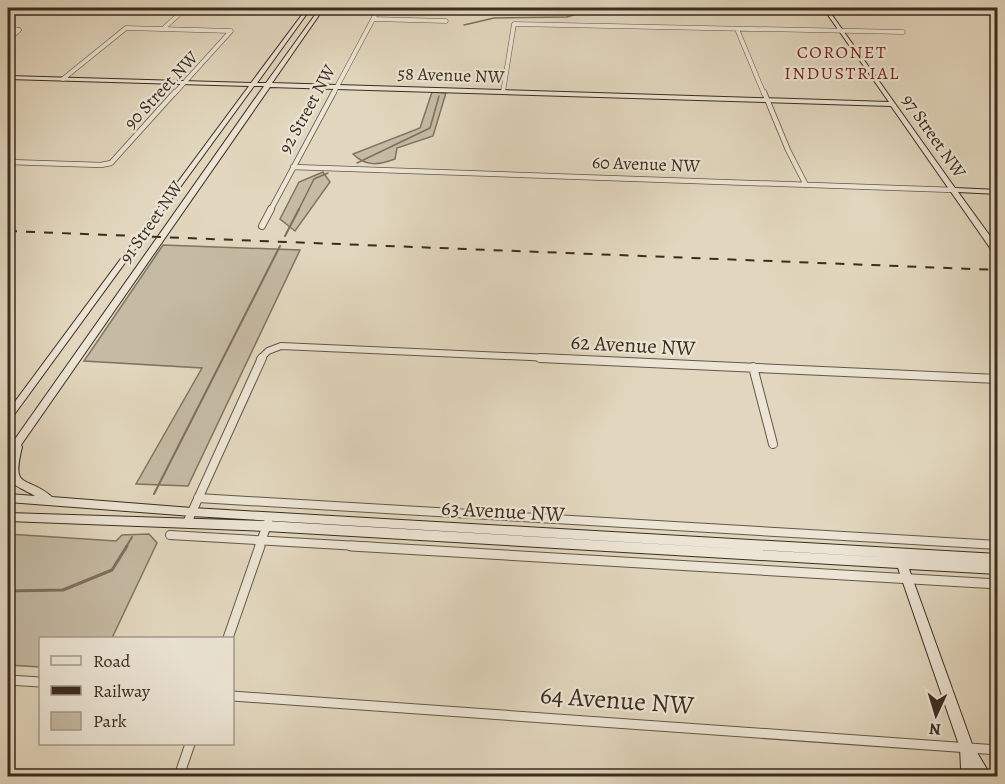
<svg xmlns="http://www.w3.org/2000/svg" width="1005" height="784" viewBox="0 0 1005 784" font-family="Alegreya,serif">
  <rect width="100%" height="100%" fill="#e2d7be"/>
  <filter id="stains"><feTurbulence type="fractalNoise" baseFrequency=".00333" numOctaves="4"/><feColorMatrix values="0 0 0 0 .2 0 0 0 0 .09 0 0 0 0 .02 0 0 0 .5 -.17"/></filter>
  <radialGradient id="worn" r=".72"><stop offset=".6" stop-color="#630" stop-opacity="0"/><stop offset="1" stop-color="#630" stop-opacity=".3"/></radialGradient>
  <path fill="#c5baa3" stroke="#7f7461" stroke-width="1.5" d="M432 92 446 93 433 136 397 148 395 159C379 165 366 167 353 154L420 128Z
    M323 172 330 182 295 231 280 219 299 182Z
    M163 245 300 250 188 486 136 484 202 368 84 361Z
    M8 534 116 541 122 535 149 534 157 543 112 638H40V667L8 665Z"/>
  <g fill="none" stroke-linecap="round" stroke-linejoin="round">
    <path stroke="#7c705e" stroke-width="1.5" d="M464 25 494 18 567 17 596 8
      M357 163 430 128 439 96
      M298 211 314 179 328 173"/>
    <path stroke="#7c705e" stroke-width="2" d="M285 236 299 209
      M154 494 280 246
      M126 547 132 537"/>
    <path stroke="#7c705e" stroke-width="3" d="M8 591 63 590 112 570 127 546"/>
    <g stroke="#635847" stroke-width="5">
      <path id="street-far4" d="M373 19 446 21
        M165 27 186 8
        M8 28 19 30
        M737 29 764 94
        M8 40 19 30
        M63 79 126 28 231 31 174 94
        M503 92 514 24 903 32
        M333 94 379 8"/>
    </g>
    <g stroke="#635847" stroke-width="6">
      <path id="street-far3" d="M764 92 788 150 806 185
        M8 162 101 165 111 163 175 92
        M293 167 954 190
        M270 211 334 92"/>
    </g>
    <g stroke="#635847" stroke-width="8">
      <path id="street-far2" d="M262 226 271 209
        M260 359 268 351 281 346 573 359"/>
    </g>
    <g stroke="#635847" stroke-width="10">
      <path id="street-far1" d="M540 358 998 379
        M753 367 773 444
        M198 498 998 545
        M187 523 262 358
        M170 535 376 547
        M259 547 268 522"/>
    </g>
    <g stroke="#635847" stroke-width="11">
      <path id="street" d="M351 546 998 584
        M228 638 260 546
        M8 680 40 682
        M232 696 998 750
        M179 776 190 744"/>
    </g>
    <g stroke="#392d1f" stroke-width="2">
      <path id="secondary" d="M307 8H311L257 83H266L320 8H324L272 83 889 102 823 8H827L955 188 998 190V194L958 192 998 247V255H995L891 106 270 87 21 445 22 447C11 492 26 474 52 497L192 508 998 554V564L906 558 998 564V574L909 569 972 744 991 776H964L961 768 960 748 898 568 266 531 8 521V513L266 521 895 558 192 516 8 502V494L35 496C17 485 4 485 9 460H8V449L264 86H254L11 419 8 420V411L249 86 8 79V76L251 83Z"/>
    </g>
    <use href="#street-far4" stroke="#ece5d5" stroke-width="4"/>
    <use href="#street-far3" stroke="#ece5d5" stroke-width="4.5"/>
    <use href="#street-far2" stroke="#ece5d5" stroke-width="6"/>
    <use href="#street-far1" stroke="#ece5d5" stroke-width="8"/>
    <use href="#street" stroke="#ece5d5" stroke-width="9"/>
    <use href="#secondary" fill="#ece5d5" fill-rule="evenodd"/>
    <path stroke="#392d1f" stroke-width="2" stroke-dasharray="9 9" stroke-linecap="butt" d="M8 231 998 270"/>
  </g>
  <g text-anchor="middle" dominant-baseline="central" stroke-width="4.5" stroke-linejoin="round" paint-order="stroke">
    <g font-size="18" letter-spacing="1.5" fill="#7a1f14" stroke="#ece5d5">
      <text x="842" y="52">CORONET<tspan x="842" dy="21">INDUSTRIAL</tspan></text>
    </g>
    <g font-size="18" fill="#392d1f" stroke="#ece5d5">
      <text transform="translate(451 75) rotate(2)">58 Avenue NW</text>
      <text transform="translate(161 90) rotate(-47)">90 Street NW</text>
      <text transform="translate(307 109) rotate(-61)">92 Street NW</text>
      <text transform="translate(934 136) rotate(55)">97 Street NW</text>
      <text transform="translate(646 164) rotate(2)">60 Avenue NW</text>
      <text transform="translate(151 222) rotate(-55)">91 Street NW</text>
    </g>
    <g font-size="21" fill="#392d1f" stroke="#ece5d5">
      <text transform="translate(633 345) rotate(3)">62 Avenue NW</text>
      <text transform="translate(503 511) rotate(3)">63 Avenue NW</text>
    </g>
    <g font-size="26" fill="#392d1f" stroke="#ece5d5">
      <text transform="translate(617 700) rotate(4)">64 Avenue NW</text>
    </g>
  </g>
  <rect width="1005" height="784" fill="none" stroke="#e2d7be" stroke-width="30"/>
  <rect x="9" y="9" width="987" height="766" fill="none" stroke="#392d1f" stroke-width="3"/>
  <rect x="15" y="15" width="975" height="754" fill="none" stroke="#392d1f" stroke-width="1.5"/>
  <rect x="39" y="637" width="195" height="108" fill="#ece5d5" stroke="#a49b8c" stroke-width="1.5"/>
  <rect x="51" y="656" width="30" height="9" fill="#ece5d5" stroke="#a49b8c" stroke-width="1.5"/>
  <text x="93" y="667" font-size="18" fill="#392d1f">Road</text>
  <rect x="51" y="686" width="30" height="9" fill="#392d1f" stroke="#a49b8c" stroke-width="1.5"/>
  <text x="93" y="697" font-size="18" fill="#392d1f">Railway</text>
  <rect x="51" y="712" width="30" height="18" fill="#c5baa3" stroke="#a49b8c" stroke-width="1.5"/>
  <text x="93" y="727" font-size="18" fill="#392d1f">Park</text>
  <g transform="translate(936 715) rotate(184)" stroke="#ece5d5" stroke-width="4.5" paint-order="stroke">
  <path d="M0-4.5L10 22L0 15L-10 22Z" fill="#392d1f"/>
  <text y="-9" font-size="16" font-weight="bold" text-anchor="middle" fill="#392d1f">N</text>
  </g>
  <rect width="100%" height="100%" filter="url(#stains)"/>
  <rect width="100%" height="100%" fill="url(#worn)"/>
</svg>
